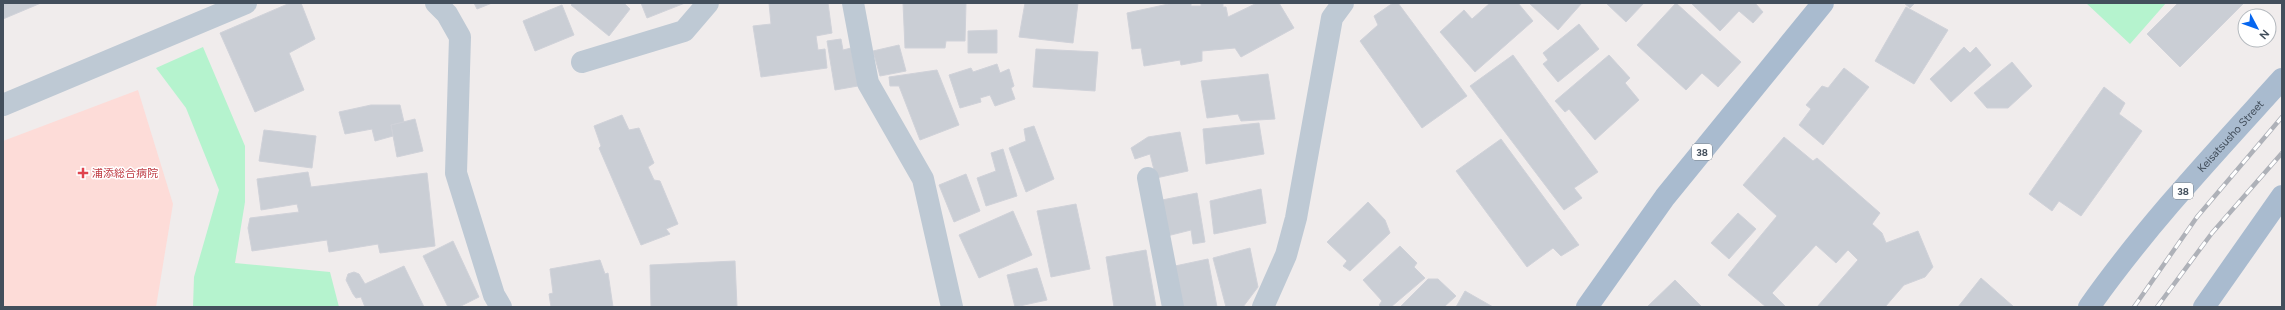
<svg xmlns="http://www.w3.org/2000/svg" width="2285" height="310" viewBox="0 0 2285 310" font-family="Figtree,'Noto Sans JP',sans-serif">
  <rect width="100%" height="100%" fill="#f0ecec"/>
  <path fill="#fddcd8" d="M138 90 173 204 156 307H3V141Z"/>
  <path fill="#b5f3ce" d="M2086 3H2166L2130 44Z
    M203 47 245 146V202L235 263 330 272 339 307H193L194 277 219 190 186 108 156 68Z"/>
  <path fill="#caced5" stroke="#d0d2d9" d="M3 3H41L3 19Z
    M290 3H301L315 39 289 53 304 90 255 112 220 33Z
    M474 3H492L477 9Z
    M573 3H626L625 4 630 9 609 36 571 5Z
    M641 3H685L647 18Z
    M769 3H828L832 33 816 36 818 50 825 49 827 68 761 77 753 26 771 24Z
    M903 3H966L965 41H946L945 48H905Z
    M1025 3H1078L1073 43 1019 37Z
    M1191 3V6H1201V3H1223V7H1226L1228 17 1257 3H1279L1294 28 1241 57 1235 48 1202 51V61L1181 65 1180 60 1144 66 1141 48 1132 49 1127 13 1173 3Z
    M1393 3H1398L1467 96 1422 128 1360 41 1378 25 1374 16Z
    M1490 3H1518L1533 21 1475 72 1440 32 1464 10 1472 19Z
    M1529 3H1582L1558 30Z
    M1606 3H1644L1626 22Z
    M1676 3 1741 62 1718 87 1702 73 1686 90 1637 45Z
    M1691 3H1755L1763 12 1753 23 1739 11 1720 31Z
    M1904 3H1915L1910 8Z
    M2178 3H2244L2180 67 2147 34Z
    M562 5 574 35 535 51 523 21Z
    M1906 7 1948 30 1914 84 1875 61Z
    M1579 24 1599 49 1558 82 1543 64 1548 60 1543 53Z
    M997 30V53H968V31Z
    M841 39 843 50 851 48 858 86 835 90 827 41Z
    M899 45 906 71 880 76 873 51Z
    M1964 47 1970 53 1976 47 1991 65 1951 102 1930 79Z
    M1036 49 1098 52 1095 91 1033 87Z
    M1513 55 1598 172 1574 188 1582 198 1564 210 1470 86Z
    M1609 55 1630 78 1625 83 1639 100 1595 140 1569 109 1565 112 1555 101Z
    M2012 62 2032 86 2008 108H1987L1974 93Z
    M997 64 1000 73 1009 69 1014 86 1011 88 1015 99 995 106 990 95 980 98 981 102 960 108 949 75 971 68 973 72Z
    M1844 68 1869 87 1823 145 1799 125 1811 109 1806 105 1822 86 1828 88Z
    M937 70 959 125 920 140 899 86H890L889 77Z
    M1268 74 1275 119 1241 121 1238 114 1207 118 1201 81Z
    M2104 87 2125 103 2119 114 2142 131 2081 216 2059 201 2052 211 2029 194Z
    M371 105H400L404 122 391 125 393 136 375 141 372 129 345 134 339 112Z
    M622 115 629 130 639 128 654 163 648 167 654 180 660 181 678 224 666 229 670 234 641 245 599 148 601 146 594 126Z
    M415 119 423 151 397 157 391 125Z
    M1259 123 1264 154 1206 164 1203 129Z
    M1034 126 1054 179 1026 192 1009 148 1026 141 1024 129Z
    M264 130 316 136 312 168 259 161Z
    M1180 132 1188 171 1156 178 1150 154 1135 159 1131 148 1148 137Z
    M1784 137 1813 161 1817 158 1880 213 1872 224 1882 233 1886 243 1918 231 1933 267 1925 277 1904 285 1885 307H1817L1858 260 1848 250 1836 263 1816 245 1772 293 1786 307H1766L1728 275 1777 216 1743 185Z
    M1501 139 1579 245 1561 256 1553 248 1527 267 1456 171Z
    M1003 149 1017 196 986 206 977 178 996 171 991 153Z
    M308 172 311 187 427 173 435 246 380 253 378 244 329 252 327 240 252 251 248 228 250 218 299 212 297 204 261 210 257 179Z
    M966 174 980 211 954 222 939 185Z
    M1261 189 1266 223 1214 234 1210 201Z
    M1197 193 1205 242 1193 244 1191 230 1167 236 1162 200Z
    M1368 202 1385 220 1390 233 1350 271 1343 266 1347 261 1327 242Z
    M1076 204 1090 269 1051 277 1037 211Z
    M1013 211 1032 255 979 278 959 235Z
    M1738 213 1756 229 1729 259 1711 243Z
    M453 241 479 297 459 307H448L423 256Z
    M1400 246 1417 263 1414 267 1425 278 1391 307H1381L1379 305 1382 301 1363 280Z
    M1250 248 1258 287 1243 307H1226L1213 258Z
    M1146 250 1156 307H1114L1106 257Z
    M1208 259 1217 307H1181L1175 266Z
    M600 260 605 274 608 273 613 307H551L549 294 553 293 550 269Z
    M735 261 737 307H651L650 265Z
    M404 266 424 307H365L361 297 356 298 353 294 346 280 348 274 354 272 359 274 365 284Z
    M1037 268 1047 300 1015 307 1007 275Z
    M1981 278 2014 307H1958Z
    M1428 279H1438L1456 296 1444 307H1402L1401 306Z
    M1675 280 1702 307H1647Z
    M1465 291 1493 307H1456Z"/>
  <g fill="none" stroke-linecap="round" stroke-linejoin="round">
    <path stroke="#bec9d4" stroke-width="22" d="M436 3 447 14 460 37 456 173 494 295 501 307
      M853 3 868 83 923 179 952 307
      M582 62 684 31 708 3
      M3 105 246 3
      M1148 178 1173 307
      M1263 307 1286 255 1296 218 1332 18 1343 3"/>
    <g stroke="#a9bbcf" stroke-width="22">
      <path d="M1587 307 1665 197 1823 3"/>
      <path id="s1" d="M2089 307C2146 226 2215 153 2282 79"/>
      <path d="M2204 307 2282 196"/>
    </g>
    <g stroke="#aeb1b8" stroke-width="4.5">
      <path id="rail" d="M2134 307 2197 217 2282 117
        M2157 307 2212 233 2282 153"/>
    </g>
    <use href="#rail" stroke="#fff" stroke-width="3" stroke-dasharray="9" stroke-linecap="butt"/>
  </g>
  <path fill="#e0444e" stroke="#fff" stroke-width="1.5" d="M81 167h4v4h4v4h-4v4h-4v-4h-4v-4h4z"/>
  <g text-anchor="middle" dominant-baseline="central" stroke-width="3" stroke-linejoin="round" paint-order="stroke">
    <g fill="#fff" stroke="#7b848d" stroke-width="1">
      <rect x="1692" y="144" width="20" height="16" rx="3"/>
      <rect x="2173" y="183" width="20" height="16" rx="3"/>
    </g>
    <g font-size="10" font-weight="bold" fill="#434f5c">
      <text x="1702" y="152">38</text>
      <text x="2183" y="191">38</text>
    </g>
    <g font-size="11" fill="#434f5c" stroke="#fff">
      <text stroke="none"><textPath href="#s1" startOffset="222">Keisatsusho Street</textPath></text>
    </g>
    <g font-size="11" fill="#be3a42" stroke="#fff" text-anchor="start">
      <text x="92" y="173">浦添総合病院</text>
    </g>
  </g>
  <rect width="2285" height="310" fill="none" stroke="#434f5c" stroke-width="8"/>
  <g transform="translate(2257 28) rotate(131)"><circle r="19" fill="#ffffff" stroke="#b4b9be"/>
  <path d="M0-3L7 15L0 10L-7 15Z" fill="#0666ef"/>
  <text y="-6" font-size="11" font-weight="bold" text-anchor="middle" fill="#434f5c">N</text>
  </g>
</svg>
